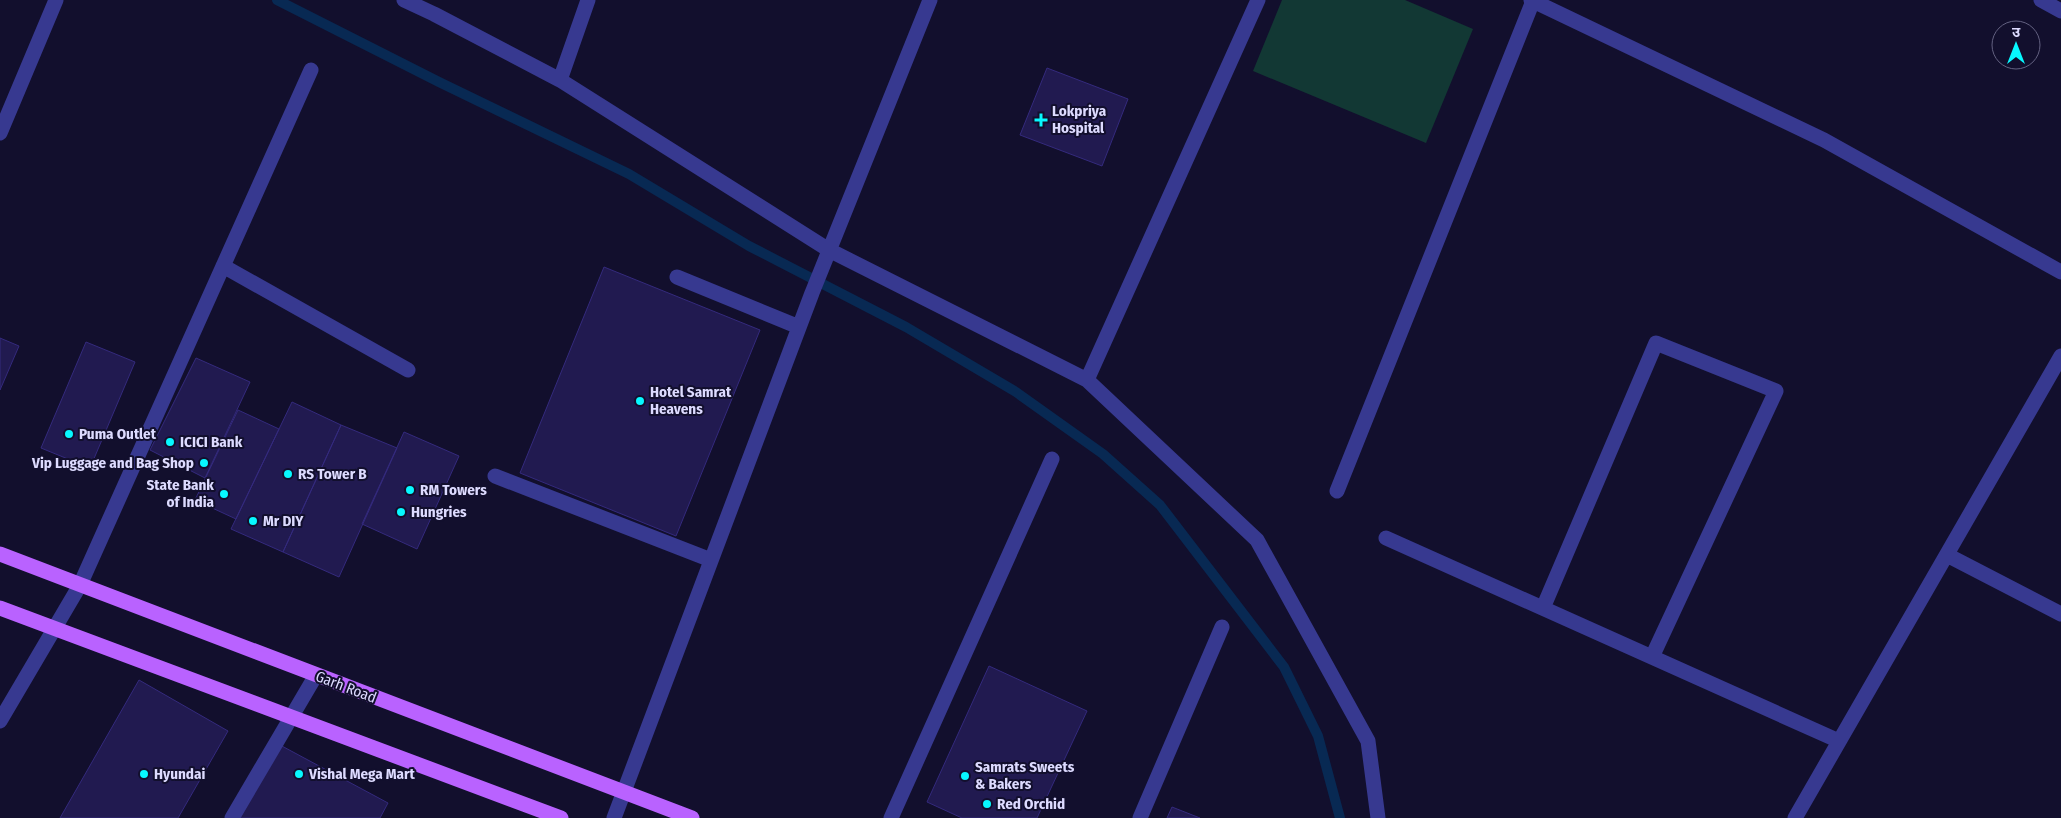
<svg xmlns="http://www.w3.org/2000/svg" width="2061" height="818" viewBox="0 0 2061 818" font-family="'Fira Sans Condensed','Noto Sans Devanagari',sans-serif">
  <rect width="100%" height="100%" fill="#120f2d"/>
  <path fill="#123834" d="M1282 0H1405L1473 29 1426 143 1253 71Z"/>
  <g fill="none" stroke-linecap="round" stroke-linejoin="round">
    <path stroke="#082953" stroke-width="10" d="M277 0 439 82 629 174 749 246 906 327 1016 392 1103 454 1160 505 1284 667 1318 736 1340 818"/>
  </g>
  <path fill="#211a50" stroke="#342a7d" d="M1047 68 1128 99 1102 166 1020 135Z
    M604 267 760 330 676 536 520 473Z
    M0 338 19 346 0 390Z
    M86 342 135 362 90 468 41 448Z
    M196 358 250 382 205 478 150 450Z
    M292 402 341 425 283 552 231 529Z
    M238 410 279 429 236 519 195 500Z
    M341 425 397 448 339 577 283 552Z
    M404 432 459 456 417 549 362 524Z
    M989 666 1087 711 1037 818H962L927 802Z
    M139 680 228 731 178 818H60Z
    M280 745 388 803 380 818H240Z
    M1172 807 1200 818H1167Z"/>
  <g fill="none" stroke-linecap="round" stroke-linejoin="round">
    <path stroke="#373990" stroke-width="15" d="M404 0 434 14 560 80 829 250 1087 380 1257 540 1368 741 1378 818
      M1531 0 1824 140 2061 272
      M2041 0 2061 11
      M560 80 588 0
      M0 133 56 0
      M223 266 408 370
      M677 277 799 327
      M1087 380 1258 0
      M495 476 711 560
      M1337 491 1533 1
      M1386 538 1839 741
      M1947 555 2061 614
      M1543 608 1656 343 1776 391 1652 657
      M0 721 80 585 311 70
      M232 818 316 675
      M614 818 812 293 930 0
      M891 818 1052 459
      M1140 818 1222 627
      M1795 818 2061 356"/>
    <path stroke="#b962ff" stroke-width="15" d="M0 554 692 818
      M0 608 561 818"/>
  </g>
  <g fill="#07f8ff" stroke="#120f2d" stroke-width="2">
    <path d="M1038.5 112.5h5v5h5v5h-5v5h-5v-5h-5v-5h5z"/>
    <circle cx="640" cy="401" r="5"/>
    <circle cx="69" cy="434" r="5"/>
    <circle cx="170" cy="442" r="5"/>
    <circle cx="204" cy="463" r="5"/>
    <circle cx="288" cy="474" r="5"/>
    <circle cx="410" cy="490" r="5"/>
    <circle cx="224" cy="494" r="5"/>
    <circle cx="401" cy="512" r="5"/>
    <circle cx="253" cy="521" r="5"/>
    <circle cx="144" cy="774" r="5"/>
    <circle cx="299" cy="774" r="5"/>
    <circle cx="965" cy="776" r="5"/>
    <circle cx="987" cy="804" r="5"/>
  </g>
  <g text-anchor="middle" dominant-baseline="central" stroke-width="4" stroke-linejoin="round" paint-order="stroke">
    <g font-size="15" font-weight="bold" fill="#dddbff" stroke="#120f2d" text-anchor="start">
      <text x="1052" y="111">Lokpriya<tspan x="1052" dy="17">Hospital</tspan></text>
      <text x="650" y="392">Hotel Samrat<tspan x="650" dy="17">Heavens</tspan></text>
      <text x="79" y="434">Puma Outlet</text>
      <text x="180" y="442">ICICI Bank</text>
      <text x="194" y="463" text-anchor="end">Vip Luggage and Bag Shop</text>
      <text x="298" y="474">RS Tower B</text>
      <text x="214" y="485" text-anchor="end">State Bank<tspan x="214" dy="17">of India</tspan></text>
      <text x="420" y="490">RM Towers</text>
      <text x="411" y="512">Hungries</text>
      <text x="263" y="521">Mr DIY</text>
      <text x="975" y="767">Samrats Sweets<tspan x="975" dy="17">&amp; Bakers</tspan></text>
      <text x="154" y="774">Hyundai</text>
      <text x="309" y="774">Vishal Mega Mart</text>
      <text x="997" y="804">Red Orchid</text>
    </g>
    <g font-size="15" fill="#dddbff" stroke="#120f2d">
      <text transform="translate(346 687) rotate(21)">Garh Road</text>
    </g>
  </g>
  <g transform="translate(2016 45)"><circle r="24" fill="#120f2d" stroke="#636181"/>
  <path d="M0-4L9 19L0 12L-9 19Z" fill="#07f8ff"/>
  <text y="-8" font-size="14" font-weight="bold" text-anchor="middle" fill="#dddbff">उ</text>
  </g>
</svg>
